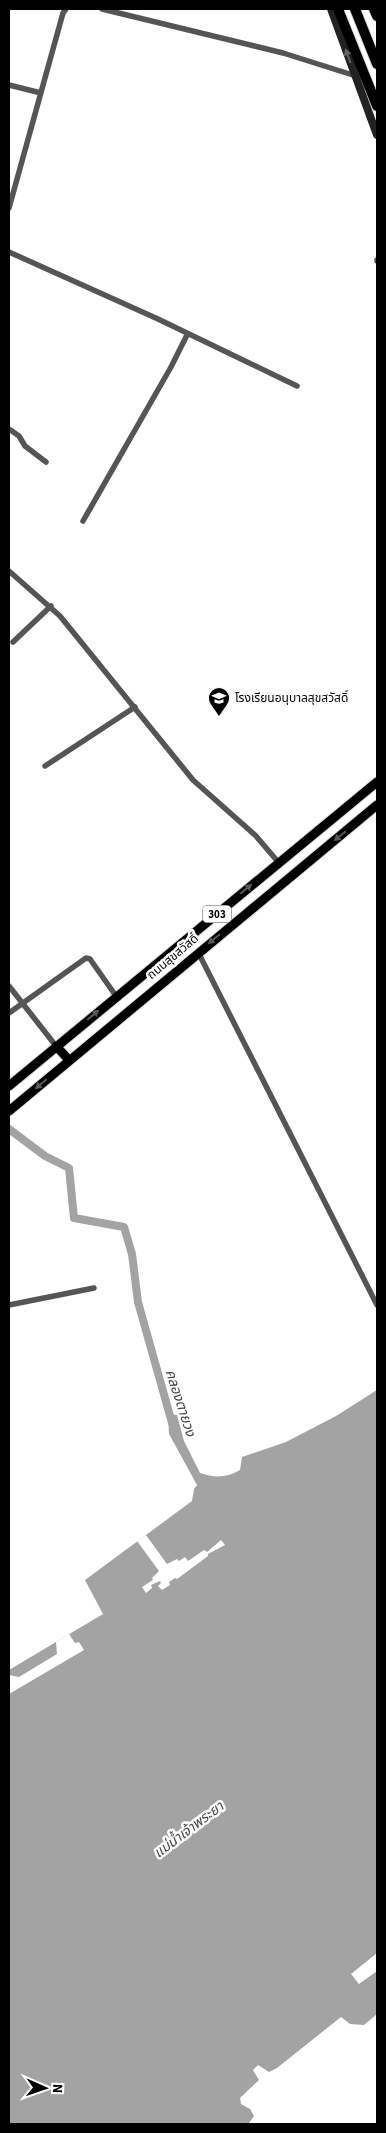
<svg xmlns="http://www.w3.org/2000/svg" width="386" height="2133" viewBox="0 0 386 2133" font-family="'Source Sans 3','Noto Sans Thai',sans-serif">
  <rect width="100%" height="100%" fill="#fff"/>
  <path fill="#a3a3a3" d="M377 1390V1953L351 1974 359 1984 377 1971V2014L364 2025 350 2024 341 2017 277 2068 269 2072 258 2065 253 2070 259 2080 240 2098 241 2104 250 2109 254 2116 249 2123 9 2124V1670L103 1614 85 1580 192 1501 194 1489 197 1485 169 1434 168 1414 177 1415 184 1441 200 1473C215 1478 226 1478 240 1470L242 1457 286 1442 336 1416Z"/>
  <path fill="#fff" d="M146 1535 167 1564 177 1559 179 1561 185 1557 188 1561 204 1550 207 1552 221 1540 225 1545 208 1554V1556L177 1579 175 1578 169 1582 170 1585 162 1590 158 1586 161 1583 160 1581 151 1585 152 1588 146 1593 142 1587 153 1580 152 1578 159 1571 137 1541Z
    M69 1634 75 1643 79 1642 84 1650 9 1694V1675L19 1677 57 1654 56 1642Z"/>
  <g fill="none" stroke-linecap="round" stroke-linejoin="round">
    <path stroke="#a3a3a3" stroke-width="8" d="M9 1129 45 1156 69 1168 74 1218 124 1227 132 1254 138 1302 172 1423"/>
    <g stroke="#dbdbdb" stroke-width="11">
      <path id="primary" d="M56 1046 69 1060
        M9 1086 377 782
        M9 1111 377 805"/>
    </g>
    <g stroke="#dbdbdb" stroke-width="12">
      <path id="highway" d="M338 9 377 106
        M355 9 377 64
        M374 9 377 16"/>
    </g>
    <path stroke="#555" stroke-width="5.5" d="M102 9 283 53 356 76
      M9 85 41 93
      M9 208 63 13 66 9
      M9 252 158 319 297 386
      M377 261V260
      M9 429 19 436 25 446 46 462
      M83 521 171 367 187 335
      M9 571 60 616 193 780 256 836 279 863
      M13 642 51 606
      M45 766 135 707
      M198 952 377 1305
      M9 986 56 1046
      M9 1013 86 958 90 959 116 996
      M9 1305 94 1288"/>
    <path stroke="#222" stroke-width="8" d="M331 9 377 135"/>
    <use href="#primary" stroke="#000" stroke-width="9"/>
    <use href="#highway" stroke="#000" stroke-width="10"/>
  </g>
  <defs><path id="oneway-solid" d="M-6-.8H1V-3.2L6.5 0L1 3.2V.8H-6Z" transform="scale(1.25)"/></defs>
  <use fill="#646464" href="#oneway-solid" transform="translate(348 56) rotate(-110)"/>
  <g fill="#595959">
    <use href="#oneway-solid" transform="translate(340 836) rotate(141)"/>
    <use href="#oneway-solid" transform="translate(246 889) rotate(-39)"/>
    <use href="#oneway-solid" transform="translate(214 939) rotate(141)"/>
    <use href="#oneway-solid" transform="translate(93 1015) rotate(-40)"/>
    <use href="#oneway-solid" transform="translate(41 1084) rotate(140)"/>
  </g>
  <defs>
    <g id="school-pin" transform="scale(1.125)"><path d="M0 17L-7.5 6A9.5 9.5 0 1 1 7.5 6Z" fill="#000" stroke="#fff"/><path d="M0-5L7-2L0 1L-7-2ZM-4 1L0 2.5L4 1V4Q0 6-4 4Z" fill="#fff"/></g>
  </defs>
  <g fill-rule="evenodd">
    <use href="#school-pin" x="219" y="698"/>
  </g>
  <g text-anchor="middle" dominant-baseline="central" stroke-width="5" stroke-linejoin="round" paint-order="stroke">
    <rect fill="#fff" stroke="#4c4c4c" stroke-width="1" x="203" y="905.5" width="28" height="17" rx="4"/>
    <g font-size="11" font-weight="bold" fill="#000">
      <text x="217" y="914">303</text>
    </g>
    <g font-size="12" fill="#000" stroke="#fff" text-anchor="start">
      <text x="235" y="698">โรงเรียนอนุบาลสุขสวัสดิ์</text>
    </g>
    <g font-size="12" fill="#000" stroke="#fff">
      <text transform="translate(173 957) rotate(-40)">ถนนสุขสวัสดิ์</text>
    </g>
    <g font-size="14" font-style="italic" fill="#444" stroke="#fff">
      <text transform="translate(180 1403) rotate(72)">คลองตายวง</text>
      <text transform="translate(189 1830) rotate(-37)">แม่น้ำเจ้าพระยา</text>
    </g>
  </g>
  <rect width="386" height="2133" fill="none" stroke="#000000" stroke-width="20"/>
  <g transform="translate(45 2088) rotate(92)" stroke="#ffffff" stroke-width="4" paint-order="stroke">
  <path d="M0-4L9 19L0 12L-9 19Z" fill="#000000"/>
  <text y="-8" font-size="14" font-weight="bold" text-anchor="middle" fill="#000000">N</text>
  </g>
</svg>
